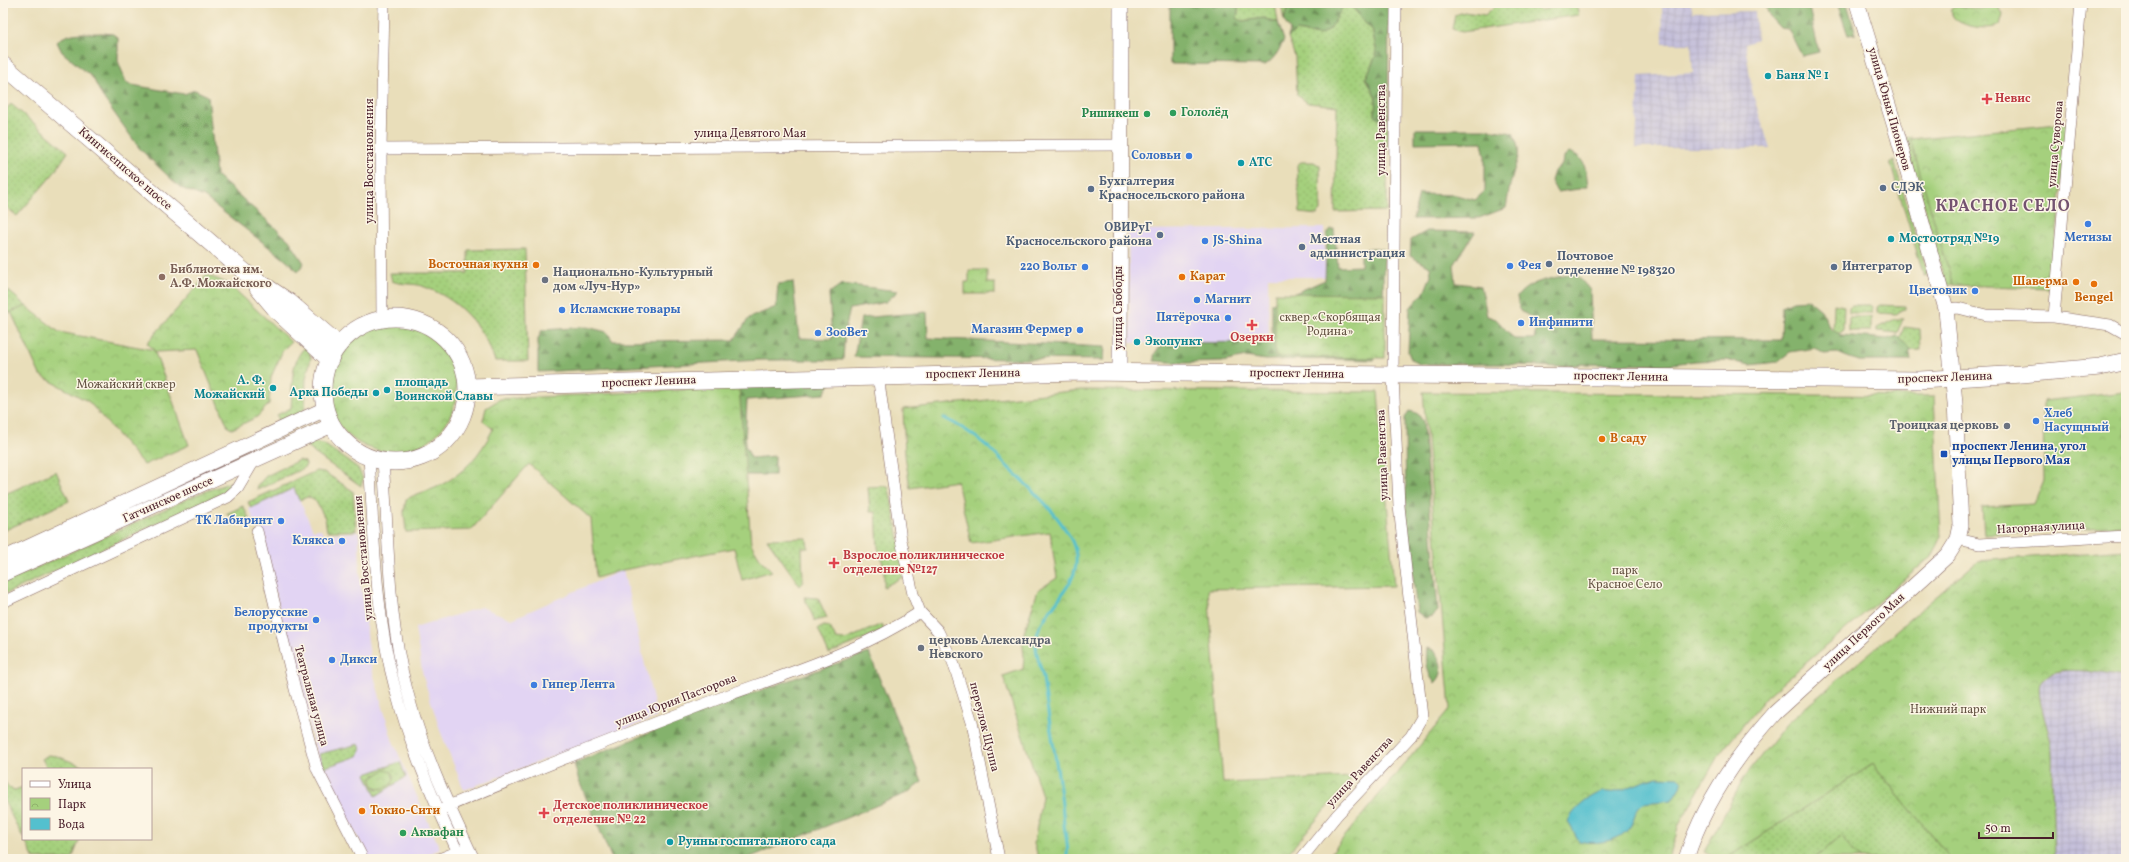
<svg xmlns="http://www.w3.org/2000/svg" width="2129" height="862" viewBox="0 0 2129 862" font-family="Vollkorn,serif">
  <defs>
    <pattern id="industrial-grid" width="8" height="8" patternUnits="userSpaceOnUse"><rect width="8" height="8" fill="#c5c0da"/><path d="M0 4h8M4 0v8" fill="none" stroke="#aba5bb"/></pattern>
    <pattern id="grass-dots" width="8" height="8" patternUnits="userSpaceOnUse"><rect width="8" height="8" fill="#a5d07d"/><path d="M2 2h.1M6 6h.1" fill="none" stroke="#90b26c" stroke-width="1.8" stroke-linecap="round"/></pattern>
    <pattern id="forest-firs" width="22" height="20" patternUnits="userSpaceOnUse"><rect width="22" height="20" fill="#84b26c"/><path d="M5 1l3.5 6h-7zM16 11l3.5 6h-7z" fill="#6e9059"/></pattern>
    <pattern id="park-crowns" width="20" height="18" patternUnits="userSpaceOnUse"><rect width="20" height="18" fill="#a5d07d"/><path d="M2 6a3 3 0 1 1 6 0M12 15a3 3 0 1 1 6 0" fill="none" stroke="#90b26c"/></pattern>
  </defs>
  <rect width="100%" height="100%" fill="#fcf5e5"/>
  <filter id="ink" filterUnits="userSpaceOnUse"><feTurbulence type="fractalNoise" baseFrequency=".025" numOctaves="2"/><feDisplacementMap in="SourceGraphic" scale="8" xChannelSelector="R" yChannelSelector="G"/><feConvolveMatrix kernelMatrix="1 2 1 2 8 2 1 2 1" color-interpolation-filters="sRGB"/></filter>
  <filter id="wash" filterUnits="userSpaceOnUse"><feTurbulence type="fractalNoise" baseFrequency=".012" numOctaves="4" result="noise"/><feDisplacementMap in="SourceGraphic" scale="16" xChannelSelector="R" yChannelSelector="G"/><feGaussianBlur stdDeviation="0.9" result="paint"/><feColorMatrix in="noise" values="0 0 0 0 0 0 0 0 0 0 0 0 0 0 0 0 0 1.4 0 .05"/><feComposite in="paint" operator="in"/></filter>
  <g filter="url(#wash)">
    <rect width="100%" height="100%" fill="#e9deba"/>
    <path fill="#e2d4f3" d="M1324 228 1325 277H1268L1269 342 1130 343 1128 230Z
      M294 488 313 530 321 529 323 534 359 532 360 577 371 666 392 739 440 849 418 859H370L330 788 317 757 260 533 249 509Z
      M623 570 657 717 464 790 441 733 423 676 415 628 481 607 512 619Z"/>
    <path fill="url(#industrial-grid)" d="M1662 3H1687L1691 4 1693 12 1755 11 1757 40 1745 44 1753 95 1770 148H1636L1639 76 1693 73 1691 44H1663Z
      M2065 671H2088L2126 677V859H2054L2052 744 2039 697V688L2041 681 2050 674Z"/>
    <path fill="url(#grass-dots)" stroke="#787854" fill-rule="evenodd" d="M1239 3H1275L1278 22H1272L1264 18 1242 21 1237 18Z
      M1281 3H1288L1284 21Z
      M1345 3H1349C1358 12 1361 22 1372 29L1377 53 1366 78 1376 97 1375 115 1384 117 1388 115 1387 211 1335 212 1337 106 1308 103 1297 95 1295 57 1288 37 1296 31 1319 35 1339 13Z
      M1499 3H1523L1541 10 1550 8 1557 3H1575L1579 15 1462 32 1452 29 1455 15 1464 12 1485 15Z
      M11 104 68 152 54 173 17 216 3 204V121L5 120 3 112Z
      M1910 136 1953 284 1946 286 1905 139Z
      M1894 161 1928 275 1924 276 1890 162Z
      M1301 162H1314L1320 166 1321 211 1317 215 1300 213 1297 165Z
      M525 249 528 361H495C483 326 458 298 422 286 413 283 401 285 392 281L390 273H468V250Z
      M3 286 26 306 3 316Z
      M1834 304 1844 306 1843 331 1833 337Z
      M1852 305H1870L1872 307V313H1849V307Z
      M1880 305 1905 306V309L1896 314 1877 313V307Z
      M1849 317H1871V331H1849Z
      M1895 319H1903L1897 333 1877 331V328Z
      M1904 327 1920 329 1921 350 1895 351Z
      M307 346 311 358 306 378 305 407 302 412 280 424 277 415 291 408C293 388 289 359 307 346Z
      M314 442 324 444 358 468 363 479 361 486 314 453 306 444Z
      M299 460 305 462 306 465 304 468 257 490 258 485 266 476Z
      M56 471 69 501 3 531V495Z
      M316 471 324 472 353 491 356 531H327L325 518 315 500 308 497 299 500 294 488 251 508 248 502Z
      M234 481 235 483 227 491 3 595V583L198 494Z
      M885 486 889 488 906 575 884 587V567L878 548 876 512H870L868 487Z
      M243 506 253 526 226 514Z
      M807 538 808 548H802L803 583 800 586 767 539Z
      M804 597 818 598 827 618 815 621Z
      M882 624 884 630 829 654 818 629 824 626 830 627 836 639 845 640Z
      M359 744 361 749 358 756 323 768 319 754Z
      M48 755 57 756 90 769H48L42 759Z
      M400 762 406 777 376 796 366 774ZM392 772 394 776 392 784 377 789 373 786 372 780 375 775Z
      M1873 764 1951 859H1860L1841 836 1814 859H1725Z
      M3 779 9 788 15 790 23 787V838L3 799Z
      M24 839H80L72 859H34Z"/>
    <path fill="url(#forest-firs)" stroke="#67684c" d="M1170 3H1239L1237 18 1242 21 1264 18 1272 22H1278L1284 40C1279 50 1275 59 1265 65L1170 64Z
      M1288 3H1345L1330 29 1319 35 1296 31 1288 37 1290 30 1284 21Z
      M1349 3H1389L1388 115 1380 120 1375 115 1376 97 1366 78 1377 53 1372 29C1361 21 1358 12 1349 3Z
      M1765 3H1808L1819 52 1802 56 1788 29 1780 28 1769 16Z
      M1837 3H1847L1856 34 1848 35Z
      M102 33 113 34 118 38V61L126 82 132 85 184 94 195 90 208 96 216 175 289 240 304 263 298 271 283 258 204 197 181 188 167 175 140 149 102 96 93 78 62 52 57 42C69 30 86 34 102 33Z
      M1415 129H1487L1513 133C1523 157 1517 155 1512 178 1509 187 1508 198 1506 208L1479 218 1413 219 1419 194 1456 195 1475 200 1485 191V157L1482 142 1415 143Z
      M1569 152C1586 157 1586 170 1588 186L1579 189 1557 192 1551 181 1554 171 1562 165 1563 158Z
      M1331 229H1334L1338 267 1361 266V251C1370 247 1376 247 1385 250 1380 286 1389 327 1374 360L1336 359 1266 360 1246 357 1222 362 1185 363 1154 361C1153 351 1159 348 1167 343L1269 342 1272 337V303L1325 280 1327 234Z
      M1427 231 1475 232 1454 265 1456 283 1481 286 1487 316 1496 319 1514 339H1534C1538 322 1536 319 1520 311L1517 297C1530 279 1555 279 1575 273L1590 290 1592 339 1781 340 1782 306 1793 301 1809 300 1821 310 1831 329 1841 335 1887 339 1898 336 1909 348 1911 361H1858L1837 353 1824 354 1815 348 1790 352 1777 362 1750 365 1726 360 1695 361 1665 365 1584 364 1556 367 1504 364H1419L1411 359 1408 352 1410 308 1425 291 1431 275 1430 267 1410 256 1411 240Z
      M793 282 799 338 832 339 829 293 842 284 898 291 886 302 850 309 845 330 843 360H761L538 372V339L542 330 587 327 607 332 613 341 734 340 749 318 776 307 778 284Z
      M927 312 928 338 1105 347 1104 360 854 357 861 318Z
      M832 381 824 394 747 400 745 445 751 458 775 456V475H746L726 461 697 389Z
      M1409 411 1417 413 1423 421 1438 611 1433 616 1425 618 1417 612 1406 517 1405 418Z
      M1427 648 1434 650C1441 662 1446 672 1435 683 1426 673 1426 660 1427 648Z
      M869 653 922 782 907 793 746 859H612L579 781 574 763C671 724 769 685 869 653Z"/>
    <path fill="url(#park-crowns)" stroke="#787854" d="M1995 4 1999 6 2003 14 2000 25C1990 32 1947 26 1952 9L1957 6 1980 9Z
      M2068 123 2051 288 1953 285 1910 139Z
      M969 270H987V283H995V294H965V282H969Z
      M207 275 229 284 291 342 283 350 271 377 269 404 257 417 232 429 228 427 197 350 156 352 147 343Z
      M1275 293 1385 294V358L1275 357Z
      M26 306 59 332 154 350 189 445 144 465 89 402 40 375 11 312Z
      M327 387a65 65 0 1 1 130 0a65 65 0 1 1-130 0Z
      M739 387 751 544 761 560 772 571 742 580 734 548 623 570 596 578 591 519 529 464 471 530 406 532 404 512 406 500C415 493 427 492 437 487 463 475 481 454 493 429L483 421 486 408 500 399Z
      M1081 390 1378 392 1394 586 1208 589 1223 783 1353 777 1283 859H1039L1034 844 1042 796 1003 676 1023 669 1024 656 1022 639 1038 590 1057 578 1050 532 971 543 957 481 910 488 905 455 903 409Z
      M1423 392 1934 396 1941 536 1932 556 1767 696 1718 756 1679 825 1669 859H1326L1450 709Z
      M2126 392V526L1984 534 1982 507 2034 504 2044 480 2043 401Z
      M2126 550V677C2107 675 2054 661 2041 681 2034 692 2049 730 2051 743 2053 755 2052 768 2052 780 2053 806 2053 833 2054 859H1951L1873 764 1725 859H1718L1704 852 1745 776 1787 723 1978 561Z
      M384 770 392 772 394 780C390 788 378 792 372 784V778Z"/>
    <path fill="#a5d07d" stroke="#787854" d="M1841 836 1860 859H1814Z"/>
    <path fill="#54c0ce" stroke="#4f707c" d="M1657 777 1680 778 1683 782 1672 800 1643 803C1635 809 1635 817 1631 825 1622 842 1595 845 1579 841L1568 822C1571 811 1591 795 1602 792 1606 791 1611 793 1615 792 1629 788 1642 781 1657 777Z"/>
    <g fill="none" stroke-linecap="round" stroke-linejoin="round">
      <path stroke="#54c0ce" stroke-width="3" d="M944 418C959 425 974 435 987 446 995 453 1002 462 1010 469 1032 490 1057 512 1071 539 1094 585 1035 607 1036 645 1036 656 1041 667 1043 678 1049 726 1060 774 1064 824 1065 837 1070 846 1066 859"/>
    </g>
  </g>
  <g filter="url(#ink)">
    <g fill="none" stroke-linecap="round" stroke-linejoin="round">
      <g stroke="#82625d" stroke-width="12">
        <path id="minor" d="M2081 3 2054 317 2110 325 2126 334
          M381 149 1120 145
          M1946 309 1958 308 1986 315 2054 317
          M382 319 381 149 384 3
          M878 375 901 540 913 594 920 612 938 631 953 662 972 722 999 859
          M369 457C374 536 375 616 396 692 411 750 436 805 461 859
          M383 461C389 537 387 616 407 690 422 749 448 804 474 859
          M257 531 295 689 317 769 363 859
          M1958 539 1979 544 2126 536
          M3 602 228 497 238 488 254 461
          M439 810C533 770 628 733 723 697 789 673 861 651 920 612
          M439 859 464 849
          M1301 859 1337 815 1411 736 1422 717 1399 506 1393 376 1396 3"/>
      </g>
      <g stroke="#82625d" stroke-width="16">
        <path id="secondary" d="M1120 372 1121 3
          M3 559 325 409
          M3 574 332 425
          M1686 859C1703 804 1737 755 1775 713L1948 555 1958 539 1961 525 1955 403 1946 309 1898 137 1857 3"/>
      </g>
      <g stroke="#82625d" stroke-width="18">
        <path id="primary" d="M3 65 247 274 289 302 339 345
          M258 288 279 313 330 360
          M323 390a72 72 0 1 1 144 0a72 72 0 1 1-144 0Z
          M467 387 1079 372 1920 380 2022 374 2100 367 2126 361"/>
      </g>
      <use href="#minor" stroke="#fff" stroke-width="11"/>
      <use href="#secondary" stroke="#fff" stroke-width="15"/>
      <use href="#primary" stroke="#fff" stroke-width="17"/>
    </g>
  </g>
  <g fill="#0f9aa8" stroke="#fcf5e5" stroke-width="1.5">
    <circle cx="1768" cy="76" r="4"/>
    <circle cx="1241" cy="163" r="4"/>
    <circle cx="1891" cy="239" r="4"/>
    <circle cx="1137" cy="342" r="4"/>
    <circle cx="273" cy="388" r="4"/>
    <circle cx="387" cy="390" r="4"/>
    <circle cx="376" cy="393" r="4"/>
    <circle cx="670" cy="842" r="4"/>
  </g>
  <g fill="#e0444e" stroke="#fcf5e5" stroke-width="1.5">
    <path d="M1985 93h4v4h4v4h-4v4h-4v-4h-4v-4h4z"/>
    <path d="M1250 319h4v4h4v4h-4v4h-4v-4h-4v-4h4z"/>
    <path d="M832 557h4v4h4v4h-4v4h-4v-4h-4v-4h4z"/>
    <path d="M542 807h4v4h4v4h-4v4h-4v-4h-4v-4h4z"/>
  </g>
  <g fill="#2e9e5b" stroke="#fcf5e5" stroke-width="1.5">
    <circle cx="1173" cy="113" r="4"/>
    <circle cx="1147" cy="114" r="4"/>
    <circle cx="403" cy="833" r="4"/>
  </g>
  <g fill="#3f7fe0" stroke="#fcf5e5" stroke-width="1.5">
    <circle cx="1189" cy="156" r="4"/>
    <circle cx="2088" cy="224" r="4"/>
    <circle cx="1205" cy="241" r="4"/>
    <circle cx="1510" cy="266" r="4"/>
    <circle cx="1085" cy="267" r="4"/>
    <circle cx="1975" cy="291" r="4"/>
    <circle cx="1197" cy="300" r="4"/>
    <circle cx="562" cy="310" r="4"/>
    <circle cx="1228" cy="318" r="4"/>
    <circle cx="1521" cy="323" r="4"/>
    <circle cx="1080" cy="330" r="4"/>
    <circle cx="818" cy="333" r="4"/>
    <circle cx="2036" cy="421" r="4"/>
    <circle cx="281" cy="521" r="4"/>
    <circle cx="342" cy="541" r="4"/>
    <circle cx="316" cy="620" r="4"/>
    <circle cx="332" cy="660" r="4"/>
    <circle cx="534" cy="685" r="4"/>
  </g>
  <g fill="#5c6f8a" stroke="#fcf5e5" stroke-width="1.5">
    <circle cx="1883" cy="188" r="4"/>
    <circle cx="1091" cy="189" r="4"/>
    <circle cx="1160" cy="235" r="4"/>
    <circle cx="1302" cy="247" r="4"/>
    <circle cx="1549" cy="264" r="4"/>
    <circle cx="1834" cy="267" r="4"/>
  </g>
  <g fill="#e8710a" stroke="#fcf5e5" stroke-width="1.5">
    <circle cx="536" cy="265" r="4"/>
    <circle cx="1182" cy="277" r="4"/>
    <circle cx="2076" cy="282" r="4"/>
    <circle cx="2094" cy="284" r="4"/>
    <circle cx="1602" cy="439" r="4"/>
    <circle cx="362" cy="811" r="4"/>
  </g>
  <circle fill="#8d6e63" stroke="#fcf5e5" stroke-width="1.5" cx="162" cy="277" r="4"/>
  <g fill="#6b7280" stroke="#fcf5e5" stroke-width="1.5">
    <circle cx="545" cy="280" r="4"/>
    <circle cx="2007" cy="426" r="4"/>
    <circle cx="921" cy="648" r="4"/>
  </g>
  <rect fill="#1a4fb4" stroke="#fcf5e5" stroke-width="1.5" x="1940" y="450" width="8" height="8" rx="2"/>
  <g text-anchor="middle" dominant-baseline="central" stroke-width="3" stroke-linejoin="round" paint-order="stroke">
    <g font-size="12" font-weight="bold" fill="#0d838f" stroke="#fcf5e5" text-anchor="start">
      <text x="1776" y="76">Баня № 1</text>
      <text x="1249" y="163">АТС</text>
      <text x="1899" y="239">Мостоотряд №19</text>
      <text x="1145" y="342">Экопункт</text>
      <text x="265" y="381" text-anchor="end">А. Ф.<tspan x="265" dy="14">Можайский</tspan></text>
      <text x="395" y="383">площадь<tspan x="395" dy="14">Воинской Славы</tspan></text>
      <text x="368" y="393" text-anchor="end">Арка Победы</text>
      <text x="678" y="842">Руины госпитального сада</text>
    </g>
    <g font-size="12" font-weight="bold" fill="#be3a42" stroke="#fcf5e5" text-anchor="start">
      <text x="1995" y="99">Невис</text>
      <text x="1252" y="338" text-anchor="middle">Озерки</text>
      <text x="843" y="556">Взрослое поликлиническое<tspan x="843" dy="14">отделение №127</tspan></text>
      <text x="553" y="806">Детское поликлиническое<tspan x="553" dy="14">отделение № 22</tspan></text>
    </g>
    <g font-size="12" fill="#4a1f2b" stroke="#fcf5e5">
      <text transform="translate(1889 109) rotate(74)">улица Юных Пионеров</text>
      <text transform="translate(1382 130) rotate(-90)">улица Равенства</text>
      <text x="750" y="134">улица Девятого Мая</text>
      <text transform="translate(2056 144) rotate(-85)">улица Суворова</text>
      <text transform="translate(370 161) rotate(-90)">улица Восстановления</text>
      <text transform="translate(125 169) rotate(41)">Кингисеппское шоссе</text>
      <text transform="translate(1119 308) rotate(-90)">улица Свободы</text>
      <text transform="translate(973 374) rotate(-1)">проспект Ленина</text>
      <text transform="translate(1297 374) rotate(1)">проспект Ленина</text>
      <text transform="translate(1621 377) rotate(1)">проспект Ленина</text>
      <text transform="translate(1945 378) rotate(-2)">проспект Ленина</text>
      <text transform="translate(649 382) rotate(-2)">проспект Ленина</text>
      <text transform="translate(1383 455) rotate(-92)">улица Равенства</text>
      <text transform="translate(168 500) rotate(-24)">Гатчинское шоссе</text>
      <text transform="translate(2041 528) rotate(-3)">Нагорная улица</text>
      <text transform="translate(364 558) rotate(-95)">улица Восстановления</text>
      <text transform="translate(1864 632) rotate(-43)">улица Первого Мая</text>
      <text transform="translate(311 696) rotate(75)">Театральная улица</text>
      <text transform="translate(676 701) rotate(-21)">улица Юрия Пасторова</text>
      <text transform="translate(984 727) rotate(76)">переулок Щуппа</text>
      <text transform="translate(1360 772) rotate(-47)">улица Равенства</text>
    </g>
    <g font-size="12" font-weight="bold" fill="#27864d" stroke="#fcf5e5" text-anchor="start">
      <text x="1181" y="113">Гололёд</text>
      <text x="1139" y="114" text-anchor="end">Ришикеш</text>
      <text x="411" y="833">Аквафан</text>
    </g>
    <g font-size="12" font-weight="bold" fill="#366cbe" stroke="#fcf5e5" text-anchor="start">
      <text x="1181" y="156" text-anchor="end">Соловьи</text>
      <text x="2088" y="238" text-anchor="middle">Метизы</text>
      <text x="1213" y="241">JS-Shina</text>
      <text x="1518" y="266">Фея</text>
      <text x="1077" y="267" text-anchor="end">220 Вольт</text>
      <text x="1967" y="291" text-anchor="end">Цветовик</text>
      <text x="1205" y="300">Магнит</text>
      <text x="570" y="310">Исламские товары</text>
      <text x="1220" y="318" text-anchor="end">Пятёрочка</text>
      <text x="1529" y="323">Инфинити</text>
      <text x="1072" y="330" text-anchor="end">Магазин Фермер</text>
      <text x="826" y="333">ЗооВет</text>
      <text x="2044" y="414">Хлеб<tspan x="2044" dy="14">Насущный</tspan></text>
      <text x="273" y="521" text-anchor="end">ТК Лабиринт</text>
      <text x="334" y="541" text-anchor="end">Клякса</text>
      <text x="308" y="613" text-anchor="end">Белорусские<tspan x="308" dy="14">продукты</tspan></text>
      <text x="340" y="660">Дикси</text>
      <text x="542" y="685">Гипер Лента</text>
    </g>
    <g font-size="12" font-weight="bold" fill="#4e5e75" stroke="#fcf5e5" text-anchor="start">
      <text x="1099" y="182">Бухгалтерия<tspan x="1099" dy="14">Красносельского района</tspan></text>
      <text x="1891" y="188">СДЭК</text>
      <text x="1152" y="228" text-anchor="end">ОВИРуГ<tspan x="1152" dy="14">Красносельского района</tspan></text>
      <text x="1310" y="240">Местная<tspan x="1310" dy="14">администрация</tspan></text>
      <text x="1557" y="257">Почтовое<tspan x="1557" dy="14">отделение № 198320</tspan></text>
      <text x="1842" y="267">Интегратор</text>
    </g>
    <g font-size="12" font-weight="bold" fill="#c56008" stroke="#fcf5e5" text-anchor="start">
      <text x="528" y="265" text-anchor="end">Восточная кухня</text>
      <text x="1190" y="277">Карат</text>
      <text x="2068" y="282" text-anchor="end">Шаверма</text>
      <text x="2094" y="298" text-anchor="middle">Bengel</text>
      <text x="1610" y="439">В саду</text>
      <text x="370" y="811">Токио-Сити</text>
    </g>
    <g font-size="12" font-weight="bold" fill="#785e54" stroke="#fcf5e5" text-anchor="start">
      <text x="170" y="270">Библиотека им.<tspan x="170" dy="14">А.Ф. Можайского</tspan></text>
    </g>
    <g font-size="12" font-weight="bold" fill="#5b616d" stroke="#fcf5e5" text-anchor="start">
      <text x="553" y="273">Национально-Культурный<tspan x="553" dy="14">дом «Луч-Нур»</tspan></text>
      <text x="1999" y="426" text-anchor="end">Троицкая церковь</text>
      <text x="929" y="641">церковь Александра<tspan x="929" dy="14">Невского</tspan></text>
    </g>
    <g font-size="12" fill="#655444" stroke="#fcf5e5">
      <text x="1330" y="318">сквер «Скорбящая<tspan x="1330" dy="14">Родина»</tspan></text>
      <text x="126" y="385">Можайский сквер</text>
      <text x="1625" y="571">парк<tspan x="1625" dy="14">Красное Село</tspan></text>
      <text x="1948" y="710">Нижний парк</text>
    </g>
    <g font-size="12" font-weight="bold" fill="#164399" stroke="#fcf5e5" text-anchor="start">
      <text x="1952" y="447">проспект Ленина, угол<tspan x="1952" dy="14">улицы Первого Мая</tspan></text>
    </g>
    <g font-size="16" font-weight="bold" letter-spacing="1" fill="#735270" stroke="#fcf5e5">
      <text x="2003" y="207">КРАСНОЕ СЕЛО</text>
    </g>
  </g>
  <rect width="2129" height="862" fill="none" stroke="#fcf5e5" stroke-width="16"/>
  <rect x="22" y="768" width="130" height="72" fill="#fcf5e5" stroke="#b59f9b"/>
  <rect x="30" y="781" width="20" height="6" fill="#ffffff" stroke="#b59f9b"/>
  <text x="58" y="788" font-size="12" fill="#4a1f2b">Улица</text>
  <rect x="30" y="798" width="20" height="12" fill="url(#park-crowns)" stroke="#b59f9b"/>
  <text x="58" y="808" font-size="12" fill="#4a1f2b">Парк</text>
  <rect x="30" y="818" width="20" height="12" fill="#54c0ce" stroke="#b59f9b"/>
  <text x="58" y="828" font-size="12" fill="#4a1f2b">Вода</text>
  <path d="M1979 832v6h74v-6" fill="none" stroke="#4a1f2b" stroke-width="2"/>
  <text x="1985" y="832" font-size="12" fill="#4a1f2b" stroke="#fcf5e5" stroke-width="3" paint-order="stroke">50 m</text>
</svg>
